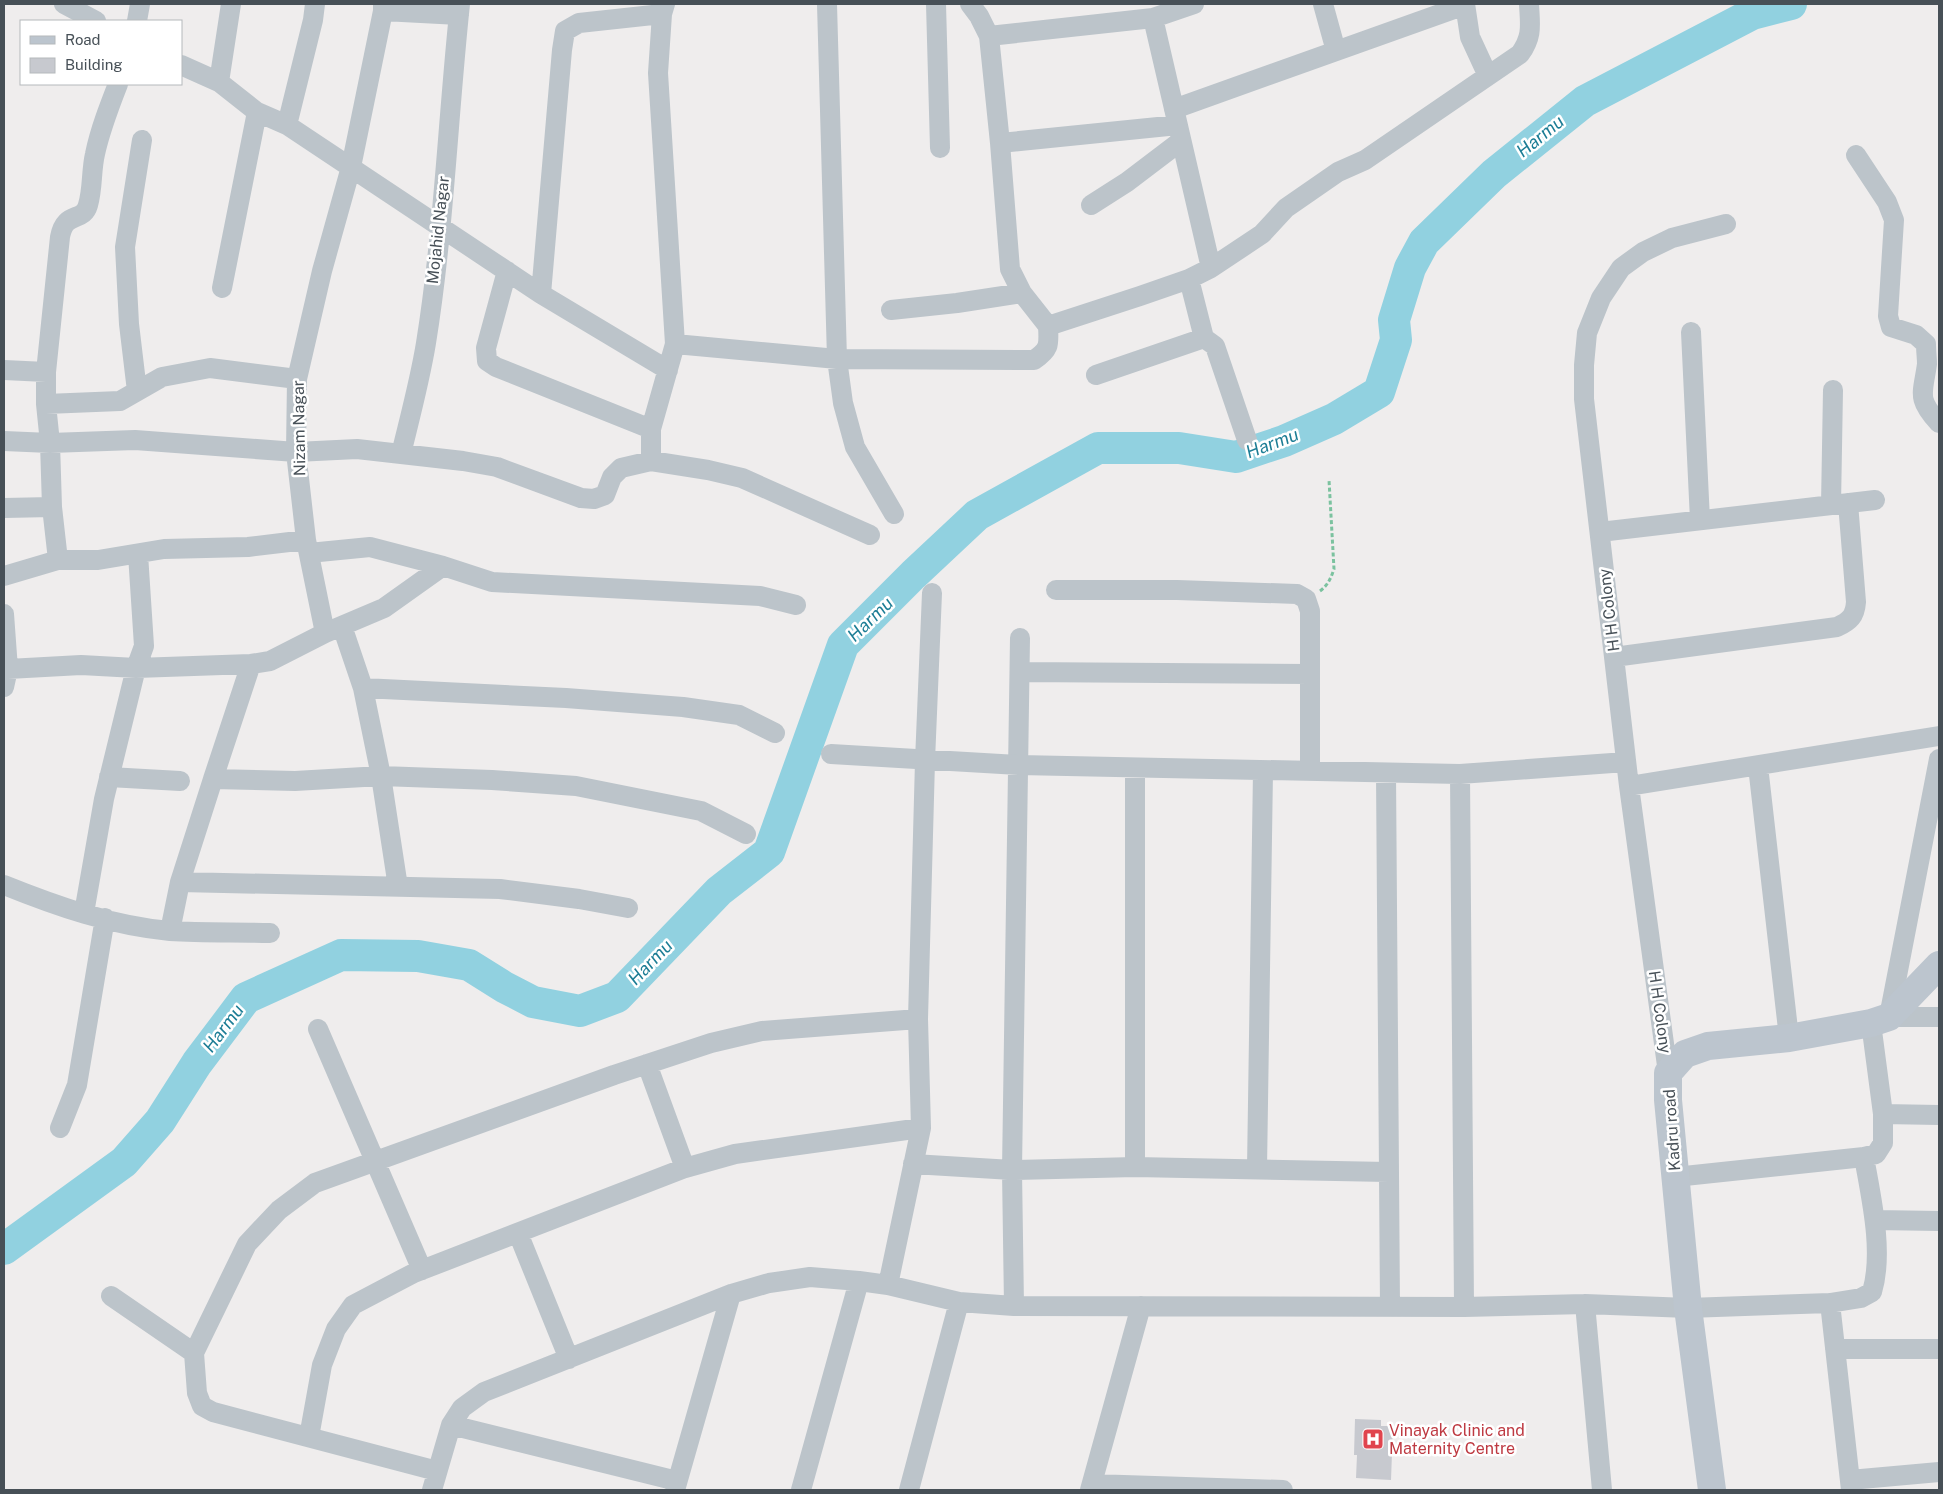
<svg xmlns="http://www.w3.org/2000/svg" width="1943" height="1494" viewBox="0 0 1943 1494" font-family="'Public Sans',sans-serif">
  <rect width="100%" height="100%" fill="#efeded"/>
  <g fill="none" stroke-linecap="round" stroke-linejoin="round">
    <path stroke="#91d1e0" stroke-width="32" d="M4 1249 124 1162 160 1121 197 1063 246 998 341 955 418 956 469 965 504 987 533 1002 580 1011 617 997 719 891 769 852 843 645 913 575 977 515 1098 448H1179L1236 457 1284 441 1334 419 1379 392 1396 340 1394 320 1410 268 1424 242 1494 174 1585 101 1752 14 1791 4"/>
  </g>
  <path fill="#c7c9cf" d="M1355 1419 1381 1420V1426H1393L1391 1480 1356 1478 1357 1455H1354Z"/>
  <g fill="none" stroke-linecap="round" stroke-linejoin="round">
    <path stroke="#7bc29f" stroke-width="3" stroke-dasharray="4 2.5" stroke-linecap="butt" d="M1320 591C1328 585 1331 578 1334 569L1329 480"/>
    <path stroke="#bcc4ca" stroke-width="20" d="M64 4 96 21
      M827 4 837 359 843 403 855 447 894 514
      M936 4 940 148
      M970 4 979 16 989 36 1000 143 1010 269 1022 293 1048 326
      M1323 4 1336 51
      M1465 4 1470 37 1488 76
      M383 11 459 15
      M1153 18 1211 268
      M137 21 140 4
      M989 36 1153 18 1194 4
      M181 65 219 82 257 112 287 125 541 294 562 50 565 31 579 23 662 14
      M219 82 231 4
      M1174 109 1465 5
      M287 125 313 20 315 4
      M1000 143 1178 125
      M1856 155 1887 202 1894 220 1888 316 1891 327 1916 335 1926 344C1926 351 1927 358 1927 364 1923 394 1916 398 1939 423
      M1091 205 1127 182 1181 141
      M507 271 486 348 487 361 496 367 651 429
      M1189 279 1204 338 1215 346 1247 440
      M222 288 257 112
      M541 294 668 370
      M891 310 957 303 1022 293
      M1691 332 1700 520
      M675 344 837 359 1034 360C1050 349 1049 345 1048 326L1140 296 1189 279 1211 268 1262 234 1286 208 1338 172 1365 160 1520 54C1533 36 1530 25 1529 4
      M4 370 46 372
      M1096 375 1204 338
      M137 391 129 324 125 247 142 140
      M46 404 120 401 162 377 210 368 297 379
      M4 441 50 443 135 440 296 452 357 449 463 461 497 467 581 498 594 499 605 495 612 477 621 468 651 461 708 470 742 478 870 535
      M401 454C410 417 420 380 426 343 444 231 448 116 460 4
      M651 461V429L675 344 658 73 662 14 665 4
      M1831 505 1833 390
      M4 508 52 507
      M1600 532 1875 500
      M309 553 370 547 443 566 492 582 760 596 796 605
      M58 560 52 507 50 443 46 404V372L60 237C65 210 83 223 88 205 93 188 91 171 95 154 100 130 109 107 118 84
      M4 576 58 560H98L164 549 248 547 306 540
      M1056 590H1177L1297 594 1306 599 1310 611V771
      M4 614 8 669 4 687
      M342 626 363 688 381 776 398 887
      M325 633 306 540 296 452 297 379 322 271 351 167 383 11V4
      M1614 657 1837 627C1850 621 1855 616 1856 602L1848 503
      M251 664 213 779 295 781 381 776 492 780 576 786 701 811 746 834
      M8 669 81 665 136 668 251 664 270 661 325 633 384 608 443 566
      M1020 672 1310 674
      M363 688 566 698 683 707 739 715 775 733
      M831 754 1019 765 1460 774 1626 762
      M1939 759 1889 1017H1939
      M1758 766 1789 1038
      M1135 768V1167
      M1386 773 1390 1307
      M1460 774 1464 1307
      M109 777 180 781
      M1629 786 1939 736
      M180 882 500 889 579 899 628 908
      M4 885C56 906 113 926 170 931 203 933 237 932 270 933
      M84 913 104 799 136 668 144 646 138 554
      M170 931 180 882 213 779
      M318 1029 422 1270
      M647 1064 685 1168
      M1668 1073 1629 786 1584 399V365L1587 333 1601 298 1621 268 1643 252 1672 238 1726 224
      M1883 1114 1939 1115
      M60 1128 77 1085 105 918
      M913 1164 1012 1170 1135 1167 1388 1172
      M1257 1169 1263 771
      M1675 1177 1864 1157 1876 1154 1883 1143V1114L1871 1023
      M1875 1220 1939 1221
      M518 1233 569 1359
      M888 1285 921 1128 918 1019 925 761 932 593
      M111 1296 194 1353
      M1830 1303 1851 1490
      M1585 1304 1602 1490
      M1014 1306 1012 1170 1020 638
      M1835 1349H1939
      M451 1425 677 1481
      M309 1437 322 1365 336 1329 353 1305 414 1273 685 1168 735 1154 921 1128
      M437 1471 213 1412 202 1406 197 1393 194 1353 247 1244 279 1210 315 1183 614 1075 711 1043 762 1031 918 1019
      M1850 1480 1939 1472
      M1092 1484 1283 1490
      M432 1490 451 1425 462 1408 484 1392 731 1294 769 1283 810 1277 859 1281 888 1285 959 1302 1014 1306 1464 1307 1585 1304 1688 1308 1830 1303 1861 1298 1872 1292C1884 1252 1871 1197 1864 1157
      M675 1490 731 1294
      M801 1490 859 1281
      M909 1490 959 1302
      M1090 1490 1141 1306"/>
    <path stroke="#bcc5ce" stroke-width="28" d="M1712 1490 1688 1308 1668 1100V1073L1685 1054 1708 1046 1789 1038 1871 1023 1889 1017 1939 965"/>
  </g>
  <defs>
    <g id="hospital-square" transform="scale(1.125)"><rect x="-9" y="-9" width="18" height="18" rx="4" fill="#e0444e" stroke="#fff"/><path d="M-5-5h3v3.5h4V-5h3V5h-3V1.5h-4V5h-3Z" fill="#fff"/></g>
  </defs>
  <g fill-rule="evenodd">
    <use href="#hospital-square" x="1373" y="1439"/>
  </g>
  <g text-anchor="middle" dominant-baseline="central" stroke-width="5" stroke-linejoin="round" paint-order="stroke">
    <g font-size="16" fill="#475057" stroke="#fff">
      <text transform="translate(438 230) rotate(-84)">Mojahid Nagar</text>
      <text transform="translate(299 428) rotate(-91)">Nizam Nagar</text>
      <text transform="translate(1609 610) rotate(-97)">H H Colony</text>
      <text transform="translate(1660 1012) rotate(82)">H H Colony</text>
      <text transform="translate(1672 1130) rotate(-94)">Kadru road</text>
    </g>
    <g font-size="16" fill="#be3a42" stroke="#fff" text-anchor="start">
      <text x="1389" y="1430">Vinayak Clinic and<tspan x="1389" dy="18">Maternity Centre</tspan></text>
    </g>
    <g font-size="18" font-style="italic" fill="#1c7d95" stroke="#fff">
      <text transform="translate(1540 136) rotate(-39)">Harmu</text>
      <text transform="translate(1272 443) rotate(-21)">Harmu</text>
      <text transform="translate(870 619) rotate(-44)">Harmu</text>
      <text transform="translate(650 962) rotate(-46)">Harmu</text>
      <text transform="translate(223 1028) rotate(-53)">Harmu</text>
    </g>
  </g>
  <rect width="1943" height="1494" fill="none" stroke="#475057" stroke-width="10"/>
  <rect x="20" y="20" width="162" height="65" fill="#ffffff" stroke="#b5b9bc"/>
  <rect x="30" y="36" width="25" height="8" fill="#bcc5ce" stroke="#b5b9bc"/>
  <text x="65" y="45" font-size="15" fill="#475057">Road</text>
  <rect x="30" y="58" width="25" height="15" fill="#c7c9cf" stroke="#b5b9bc"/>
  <text x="65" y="70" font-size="15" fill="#475057">Building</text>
</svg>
